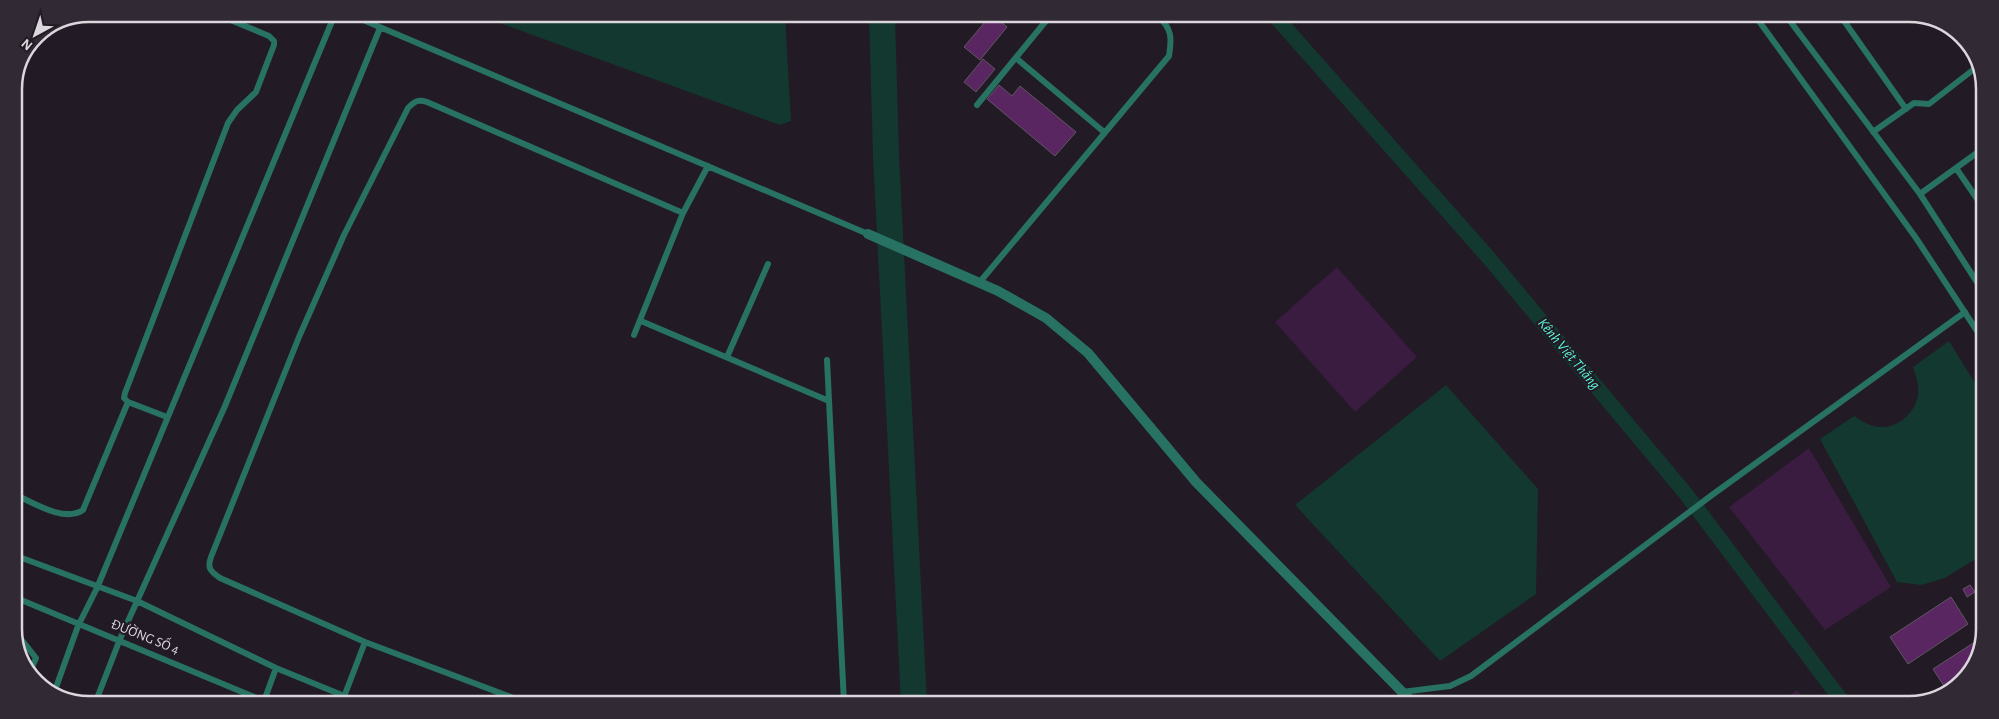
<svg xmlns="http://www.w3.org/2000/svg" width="1999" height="719" viewBox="0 0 1999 719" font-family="'Alegreya Sans',sans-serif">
  <rect width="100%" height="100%" fill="#221a24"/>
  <path fill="#391c3f" d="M1337 267 1417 357 1355 412 1275 322Z
    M1809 448 1891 587 1825 630 1729 507Z
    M1797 690 1809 705H1778Z"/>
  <path fill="#133830" d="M478 15H785L791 121 780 125Z
    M1949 341 1983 396 1982 555 1945 578 1921 585 1897 582 1820 439 1854 416C1862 421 1872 428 1883 427 1902 427 1921 406 1918 387 1918 380 1915 374 1913 367Z
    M1446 385 1538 489 1536 594 1440 661 1295 505Z"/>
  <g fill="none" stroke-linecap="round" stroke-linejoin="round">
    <path stroke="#133830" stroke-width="15" d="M1275 16 1488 257 1686 494 1845 705"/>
    <path stroke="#133830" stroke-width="26" d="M882 15 886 156 914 703"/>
  </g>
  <path fill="#592662" stroke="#615662" d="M990 16H994L1007 27 980 60 964 47Z
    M983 59 995 69 976 92 964 82Z
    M999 85 1012 96 1020 86 1076 132 1055 156 987 99Z
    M1970 585 1975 592 1967 597 1963 589Z
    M1951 597 1968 624 1908 664 1890 637Z
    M1981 638V653L1955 690 1948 692 1933 669Z"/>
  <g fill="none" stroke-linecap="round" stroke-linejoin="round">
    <path stroke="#277262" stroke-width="6" d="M349 14 868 234
      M1756 17 1916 238 1983 340
      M1787 17 1920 194 1984 293
      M1842 18 1906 109
      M1016 58 1104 132
      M977 105 1050 16
      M1873 132 1914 103 1929 104 1978 66
      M1956 168 1984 209
      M1920 194 1985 147
      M979 283 1169 56C1172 38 1172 29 1158 16
      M641 321 829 401
      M634 335 683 213 708 166
      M727 357 768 264
      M827 360 844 703
      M167 417 128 402 124 398 125 393 228 123 237 110 256 92 274 45V41L269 36 216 14
      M14 494C32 502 64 523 83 510L128 402
      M14 555 137 601 276 668 359 702
      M14 597 266 702
      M15 637 21 639 36 658 29 674
      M1402 692 1450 686 1471 676 1712 495 1965 312
      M54 693 78 626 97 588 335 14
      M96 701 120 639 225 406 380 28
      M264 701 276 668
      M342 702 365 642
      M524 702 365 642 220 578C210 571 207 568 211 557L299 337 344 235 408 108C415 101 418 99 427 102L683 213"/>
    <path stroke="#277262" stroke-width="10" d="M868 234 998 291 1046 318 1088 353 1196 482 1414 704"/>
  </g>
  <g text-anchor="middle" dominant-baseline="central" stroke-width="4.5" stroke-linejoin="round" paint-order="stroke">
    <g font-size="14" fill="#dcd6dd" stroke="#221a24">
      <text transform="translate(145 637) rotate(22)">ĐƯỜNG SỐ 4</text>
    </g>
    <g font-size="15" font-style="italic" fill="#5cfddb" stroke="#221a24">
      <text transform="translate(1569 354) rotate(50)">Kênh Việt Thắng</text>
    </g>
  </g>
  <path d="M0 0H1999V719H0ZM89 22H1909A67 67 0 0 1 1976 89V629A67 67 0 0 1 1909 696H89A67 67 0 0 1 22 629V89A67 67 0 0 1 89 22Z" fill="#312933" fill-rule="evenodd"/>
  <path fill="none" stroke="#dcd6dd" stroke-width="2.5" d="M89 22H1909A67 67 0 0 1 1976 89V629A67 67 0 0 1 1909 696H89A67 67 0 0 1 22 629V89A67 67 0 0 1 89 22Z"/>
  <g transform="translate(35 35) rotate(220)" stroke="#221a24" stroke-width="4" paint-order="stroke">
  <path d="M0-4L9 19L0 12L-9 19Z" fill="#dcd6dd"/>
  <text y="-8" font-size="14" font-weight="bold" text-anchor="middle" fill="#dcd6dd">N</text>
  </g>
</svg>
